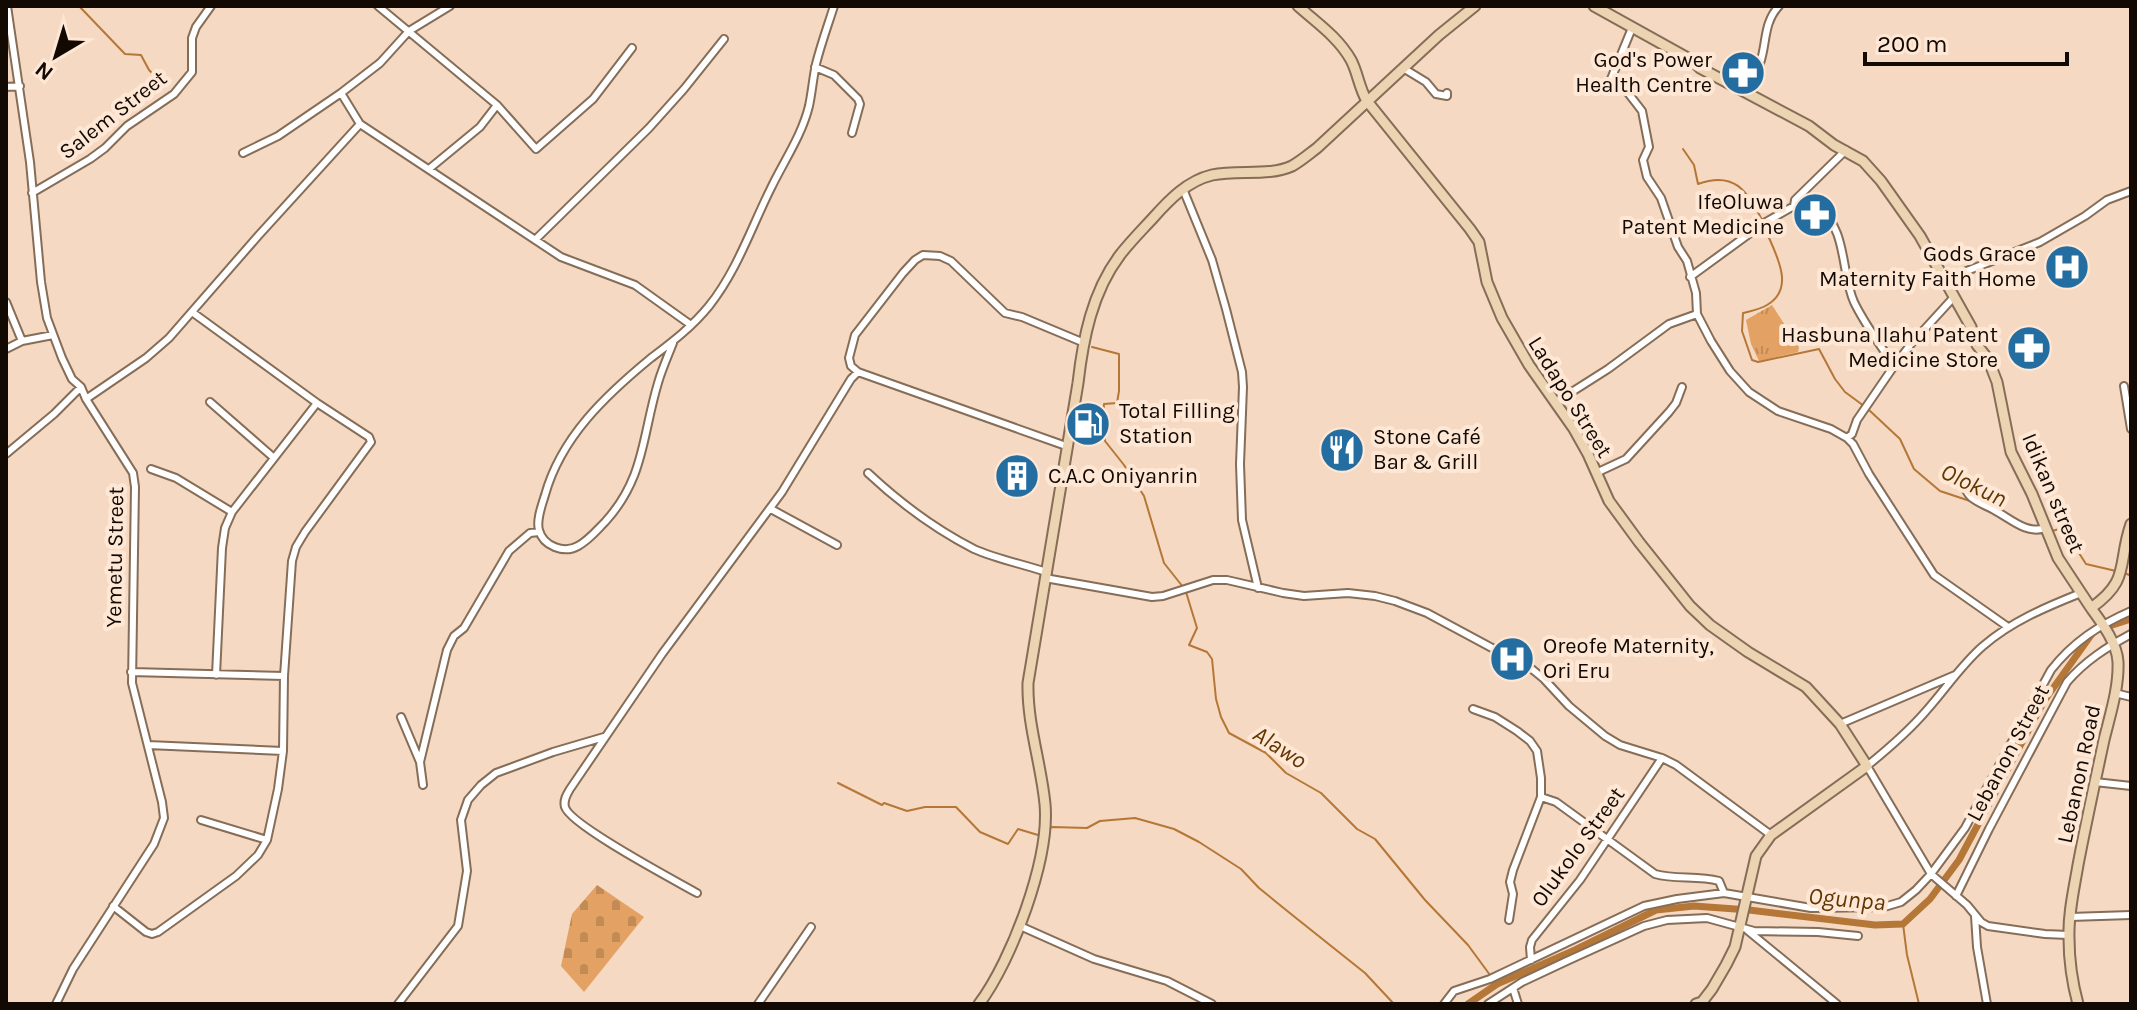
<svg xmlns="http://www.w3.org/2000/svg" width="2137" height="1010" viewBox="0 0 2137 1010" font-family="Karla,sans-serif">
  <defs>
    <pattern id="cemetery-stones" width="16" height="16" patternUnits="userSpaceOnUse" patternTransform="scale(2)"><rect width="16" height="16" fill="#e3a263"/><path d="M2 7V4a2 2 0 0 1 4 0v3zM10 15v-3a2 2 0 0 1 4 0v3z" fill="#c28a54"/></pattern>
    <pattern id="park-tufts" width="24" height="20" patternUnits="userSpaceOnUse" patternTransform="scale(2)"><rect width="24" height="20" fill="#e3a263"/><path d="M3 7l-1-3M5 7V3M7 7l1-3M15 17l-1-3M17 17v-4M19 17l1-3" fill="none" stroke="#c28a54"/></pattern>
  </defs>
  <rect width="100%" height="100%" fill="#f5d9c2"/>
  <path fill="url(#cemetery-stones)" d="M597 885 644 917 584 992 561 966 572 914Z"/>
  <path fill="url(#park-tufts)" d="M1772 305 1799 347 1798 352 1759 361 1751 344 1746 320Z"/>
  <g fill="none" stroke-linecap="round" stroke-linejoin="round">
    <path stroke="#b57737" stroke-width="2" d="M79 6 125 54 141 55 149 70 164 85
      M1683 149 1694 165 1698 184C1734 171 1747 190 1762 220
      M1764 226C1773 250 1798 287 1767 305 1761 309 1751 311 1743 313L1742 331 1752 360 1758 362 1819 349 1835 379 1845 392 1864 406
      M1092 347 1119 354V391L1117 403 1104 404 1103 417 1105 441 1124 465 1144 496 1164 563 1183 587
      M1869 410 1900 439 1914 469 1940 491 1973 502
      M2052 531 2063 528 2086 564 2116 571
      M2123 572 2131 576
      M1186 592 1197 628 1189 645 1207 652 1212 659 1216 699 1221 717 1229 733 1266 753 1286 773 1321 793 1357 829 1375 839 1425 900 1468 945 1490 975
      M838 783 882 805 884 803 907 811 925 807H956L980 832 1008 844 1018 829 1038 835 1042 833
      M1047 830 1052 827 1087 828 1100 821 1135 818 1174 829 1199 842 1241 869 1259 888 1291 914 1365 973 1394 1004
      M1903 924 1907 955 1919 1004"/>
    <path stroke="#b57737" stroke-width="7" d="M1468 1004 1497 984 1575 950 1656 910 1694 906 1749 910 1875 925 1903 924 1930 899 1959 860 2044 701 2094 631 2131 619"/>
    <g stroke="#856d58" stroke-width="10">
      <path id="street" d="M7 6 30 162 41 282 47 318 62 358 72 379 81 387 86 399 133 473 135 487 132 683 162 802 164 818 154 844 73 969 56 1004
        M378 6 497 105 536 149 593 99 632 48
        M450 6 409 31 380 63 341 93 360 124 561 257 635 285 691 325
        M1632 28 1611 79 1625 89 1642 111 1649 147 1643 160 1647 177 1661 198 1678 247 1687 261 1696 293 1697 314 1711 341 1730 371 1749 392 1778 411 1831 429 1847 438 1853 444 1869 474 1934 575 2008 627
        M815 67 834 75 858 99 860 104 852 133
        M1403 68 1426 82 1436 94 1447 96V93
        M6 87 20 86
        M1747 94C1751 83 1757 73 1760 63 1767 43 1763 23 1779 6
        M243 153 278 136 341 93
        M429 169 480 127 497 105
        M1183 189 1212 260 1226 309 1242 372 1243 387 1240 464 1242 520 1258 588
        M32 193 90 159 105 148 127 126 174 94 192 72V38L196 27 211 6
        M1795 200C1803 203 1812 205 1819 209 1847 228 1841 273 1854 302 1865 325 1880 344 1894 366
        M535 240 649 128 684 89 724 39
        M1690 277 1764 223 1794 206 1795 200 1846 150
        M1944 280 2040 242 2085 216 2107 200 2131 191
        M6 302 22 341
        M673 343C668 356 662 369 658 383 642 436 645 478 605 522 596 531 589 540 578 546 564 554 543 546 539 530 536 520 542 505 545 495 561 437 606 395 651 358 672 342 692 327 709 306 737 271 751 228 771 188 784 161 802 135 809 106 812 92 813 78 816 64 821 44 828 25 834 6
        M6 349 22 341 53 335
        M2124 386 2131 429
        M86 399 146 358 169 338 258 236 360 124
        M210 402 274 458
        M1556 402 1608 369 1669 324 1697 314
        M1847 438 1852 434 1857 420 1894 366 1911 344 1953 298
        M1066 446 858 372 851 366 849 358 855 335 903 273 915 260 923 255 940 256 951 261 1005 313 1022 317 1082 342
        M6 454 54 414 81 387
        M151 469 176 478 232 512
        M1955 472C1962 479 1965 493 1972 498 1978 503 1987 506 1994 510 2010 518 2026 535 2046 528
        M868 473C900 503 935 529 974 549 996 559 1023 564 1046 572
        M1596 473 1626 459 1669 412 1676 403 1682 387
        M771 509 837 545
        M1045 578 1152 597 1163 596 1213 580H1227L1283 593 1304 596 1348 593 1375 596 1395 601 1427 613 1533 670 1544 679 1569 706 1605 736 1620 745 1662 758 1676 765 1771 835
        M131 672 284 676
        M216 675 222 548 225 528 232 512 317 403
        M2115 693 2131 697
        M1473 709 1495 717 1517 731 1530 741 1537 751 1541 778V797L1513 870 1510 882 1513 894 1509 920
        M401 717 420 762 423 785
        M1840 724 1955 675
        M148 745 283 751
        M420 762 447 650 454 636 464 628 509 551 530 533 539 532
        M2095 782 2131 786
        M1541 797 1556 802 1655 874C1676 880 1697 875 1719 881L1724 893
        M201 820 267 840
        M697 893C676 881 570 825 565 807 563 800 567 794 570 789L662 654 782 492 851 379 858 372
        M1956 896 1989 829 2067 682C2085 661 2107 647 2131 634
        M113 906 146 932 152 934 158 932 236 876 258 855 267 840 278 789 283 751 284 676 292 561 296 547 305 532 371 442 369 437 317 403 192 312
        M1975 916 1977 947 1987 1004
        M2070 917 2131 915
        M1020 926 1094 959 1167 981 1212 1004
        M1747 930 1837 1004
        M2068 935 2045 934 1988 926 1981 922 1967 905 1931 874 1867 766C1888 749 1908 732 1926 711 1945 690 1961 665 1983 646 2012 621 2046 607 2081 593
        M1531 960 1530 947 1532 940 1580 880 1662 758
        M1513 988 1518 1004
        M398 1004 458 926 467 871 461 820 468 800 481 785 496 773 553 752 604 737
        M758 1004 811 927
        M1444 1004 1454 991 1490 979 1644 906 1677 899 1724 893 1811 908 1884 907 1901 902 1916 890 1931 874 1965 828 2051 670C2073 642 2099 625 2131 611
        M1488 1004 1522 982 1569 960 1644 926 1667 920 1707 918 1754 931 1818 932 1858 936"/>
    </g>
    <g stroke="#856d58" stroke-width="13">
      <path id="secondary" d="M1298 6C1317 23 1338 37 1351 60 1358 73 1359 88 1367 101L1470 229 1479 242 1487 282 1502 318 1529 365 1574 429 1588 454 1609 501 1639 542 1690 606 1710 625 1748 652 1806 687 1840 724 1867 766 1771 835 1756 856 1735 947 1726 965 1712 989 1702 1002 1696 1004
        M1594 6 1693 61 1700 68 1809 126 1834 145 1863 161 1881 181 1920 236 1971 327 1977 345 1988 359 1997 382 2011 452 2032 494 2058 558 2091 608
        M979 1004C1012 960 1050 859 1045 804 1041 763 1027 724 1028 683L1078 383C1083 339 1092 292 1120 255 1130 242 1142 230 1153 218 1169 200 1187 181 1212 175 1238 169 1268 177 1292 166 1301 161 1309 154 1317 148L1439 35 1475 6
        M2078 1004C2072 982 2069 961 2069 938 2068 914 2074 889 2078 865 2086 823 2095 782 2104 740 2110 715 2119 688 2118 662 2117 643 2102 623 2091 608 2131 580 2117 564 2131 524"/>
    </g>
    <use href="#street" stroke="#fff" stroke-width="6"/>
    <use href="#secondary" stroke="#ecd4b2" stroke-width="9"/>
  </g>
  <defs>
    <g id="pharmacy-disc" transform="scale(2.3)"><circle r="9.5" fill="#236da1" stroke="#fee8d5"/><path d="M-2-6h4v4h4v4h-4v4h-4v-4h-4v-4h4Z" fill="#fff"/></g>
    <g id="hospital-disc" transform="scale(2.3)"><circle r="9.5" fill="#236da1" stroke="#fee8d5"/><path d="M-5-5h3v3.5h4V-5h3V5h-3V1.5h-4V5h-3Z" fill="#fff"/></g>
    <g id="fuel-disc" transform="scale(2.3)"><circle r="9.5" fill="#236da1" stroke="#fee8d5"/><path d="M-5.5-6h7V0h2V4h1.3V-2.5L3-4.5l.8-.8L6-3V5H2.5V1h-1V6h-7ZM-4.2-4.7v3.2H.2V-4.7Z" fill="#fff"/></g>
    <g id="restaurant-disc" transform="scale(2.3)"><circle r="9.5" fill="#236da1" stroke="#fee8d5"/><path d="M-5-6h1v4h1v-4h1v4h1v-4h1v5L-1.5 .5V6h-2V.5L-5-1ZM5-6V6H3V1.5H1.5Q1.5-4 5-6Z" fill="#fff"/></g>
    <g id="building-disc" transform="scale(2.3)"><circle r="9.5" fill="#236da1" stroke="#fee8d5"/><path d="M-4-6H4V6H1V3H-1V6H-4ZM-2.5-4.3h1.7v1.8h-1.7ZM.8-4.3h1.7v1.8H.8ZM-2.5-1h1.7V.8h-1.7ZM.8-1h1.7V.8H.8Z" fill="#fff"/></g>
  </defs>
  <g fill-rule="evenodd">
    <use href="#pharmacy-disc" x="1743" y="73"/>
    <use href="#pharmacy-disc" x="1815" y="215"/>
    <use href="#hospital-disc" x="2067" y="267"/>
    <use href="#pharmacy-disc" x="2029" y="348"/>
    <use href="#fuel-disc" x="1088" y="424"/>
    <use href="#restaurant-disc" x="1342" y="450"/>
    <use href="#building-disc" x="1017" y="476"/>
    <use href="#hospital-disc" x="1512" y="659"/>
  </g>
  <g text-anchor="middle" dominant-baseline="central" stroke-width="8" stroke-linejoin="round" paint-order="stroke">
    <g font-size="22" fill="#120903" stroke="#fee8d5" text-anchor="end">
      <text x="1712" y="60">God's Power<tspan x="1712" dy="25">Health Centre</tspan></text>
      <text x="1784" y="202">IfeOluwa<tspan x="1784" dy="25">Patent Medicine</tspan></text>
      <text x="2036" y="254">Gods Grace<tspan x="2036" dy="25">Maternity Faith Home</tspan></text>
      <text x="1998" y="335">Hasbuna Ilahu Patent<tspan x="1998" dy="25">Medicine Store</tspan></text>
      <text x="1119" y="411" text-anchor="start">Total Filling<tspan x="1119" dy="25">Station</tspan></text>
      <text x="1373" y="437" text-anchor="start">Stone Café<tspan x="1373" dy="25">Bar &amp; Grill</tspan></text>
      <text x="1048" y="476" text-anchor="start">C.A.C Oniyanrin</text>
      <text x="1543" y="646" text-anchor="start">Oreofe Maternity,<tspan x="1543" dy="25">Ori Eru</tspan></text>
    </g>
    <g font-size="22" fill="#120903" stroke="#fee8d5">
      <text transform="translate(113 115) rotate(-38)">Salem Street</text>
      <text transform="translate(1570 397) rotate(58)">Ladapo Street</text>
      <text transform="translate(2053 493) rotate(67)">Idikan street</text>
      <text transform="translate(115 557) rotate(-89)">Yemetu Street</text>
      <text transform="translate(2008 753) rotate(-62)">Lebanon Street</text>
      <text transform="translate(2079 774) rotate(-78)">Lebanon Road</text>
      <text transform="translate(1578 847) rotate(-54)">Olukolo Street</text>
    </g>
    <g font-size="24" font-style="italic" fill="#613602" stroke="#fee8d5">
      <text transform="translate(1974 485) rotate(26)">Olokun</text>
      <text transform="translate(1280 747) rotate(33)">Alawo</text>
      <text transform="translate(1847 899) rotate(5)">Ogunpa</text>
    </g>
  </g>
  <rect width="2137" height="1010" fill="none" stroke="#120903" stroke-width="16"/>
  <g transform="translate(56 56) rotate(218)" stroke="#fee8d5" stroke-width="6" paint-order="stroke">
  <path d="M0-6L14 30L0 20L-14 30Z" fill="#120903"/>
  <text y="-12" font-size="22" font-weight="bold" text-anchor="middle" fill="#120903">N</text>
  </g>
  <path d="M1865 52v12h202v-12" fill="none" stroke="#120903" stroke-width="4"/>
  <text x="1877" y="52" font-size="24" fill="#120903" stroke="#fee8d5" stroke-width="6" paint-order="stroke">200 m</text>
</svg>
